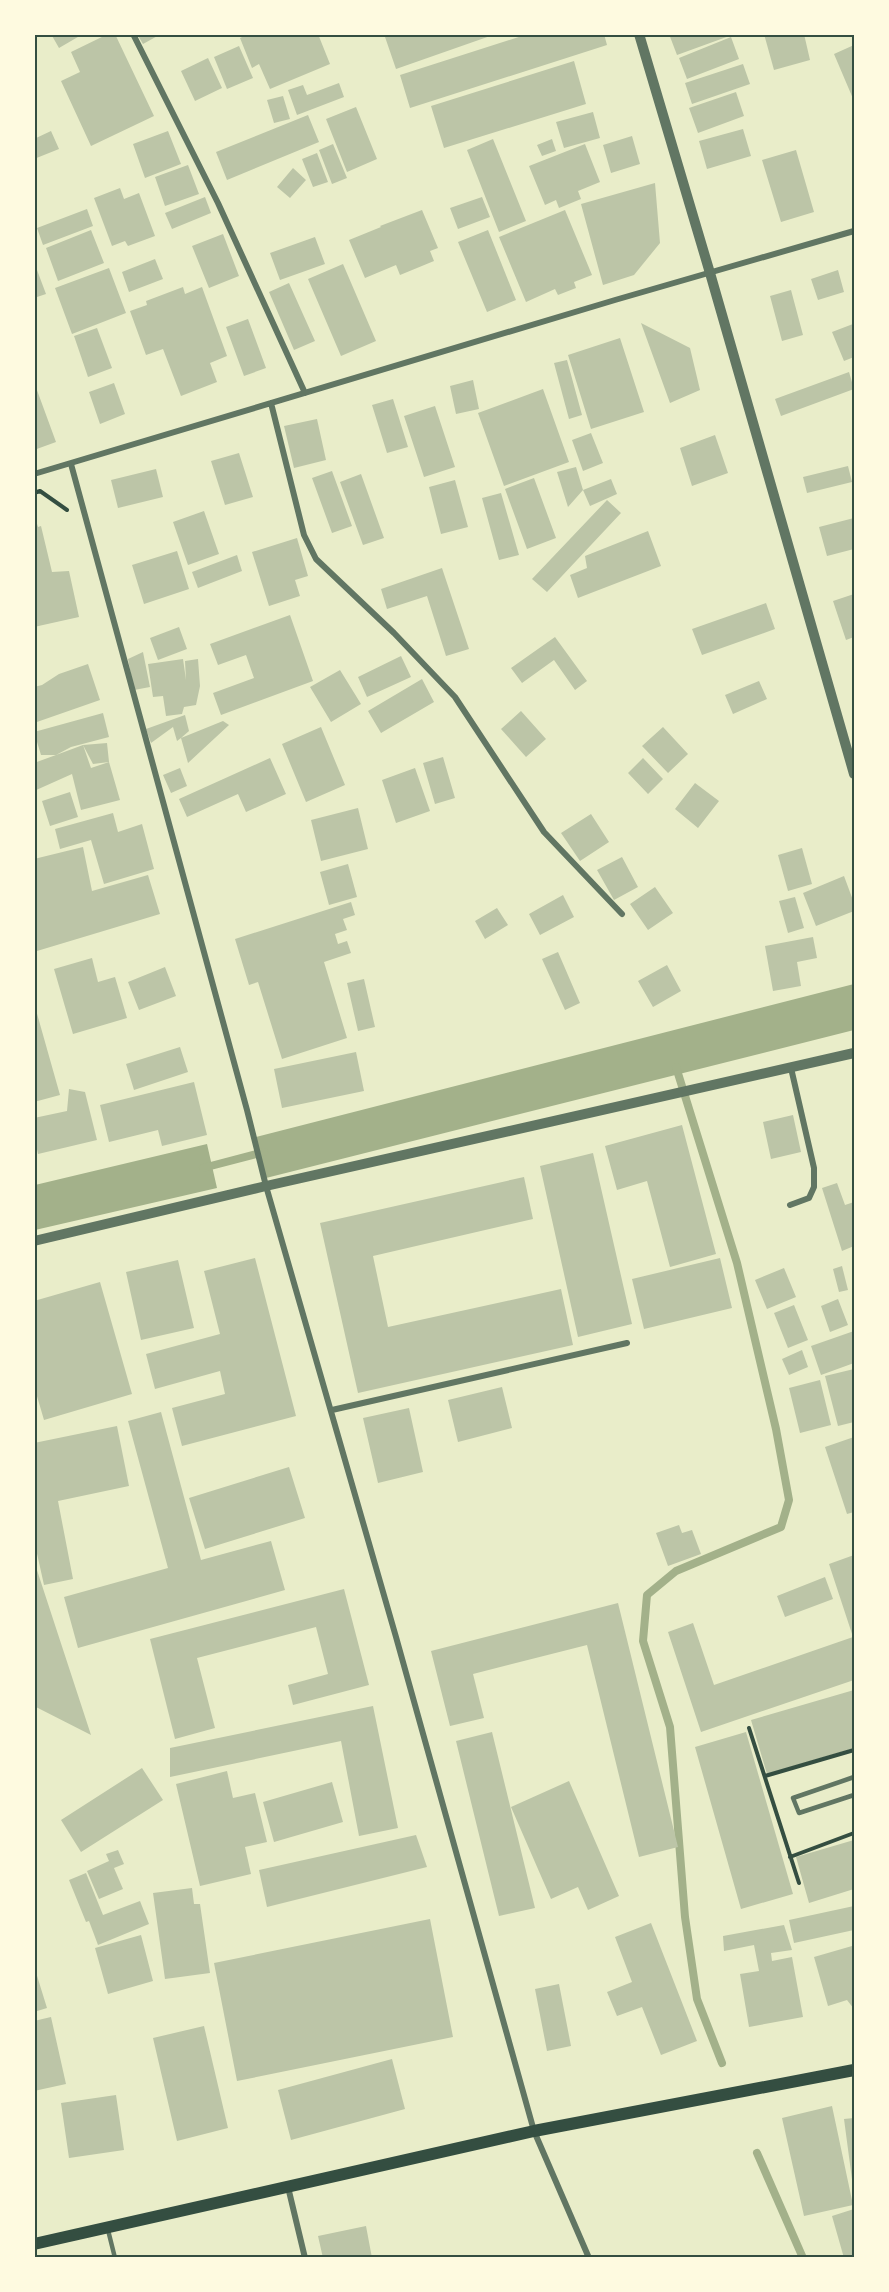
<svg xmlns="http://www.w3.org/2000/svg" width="889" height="2292" viewBox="0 0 889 2292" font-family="Poppins,sans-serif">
  <rect width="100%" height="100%" fill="#e9edc9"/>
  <path fill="#a3b18a" d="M854 984V1030L266 1178 256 1137Z
    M207 1144 217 1188 35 1230V1185Z"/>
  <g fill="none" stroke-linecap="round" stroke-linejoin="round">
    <path stroke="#a3b18a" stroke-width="8" d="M676 1067 737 1263 776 1429 789 1500 781 1527 676 1571 647 1595 643 1641 670 1727 685 1917 697 1999 722 2063
      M203 1168 264 1152
      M757 2153 803 2258"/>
  </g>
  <path fill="#bcc5a7" d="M51 34H83L59 48Z
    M108 34H115L154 116 91 146 61 81 80 72 71 52Z
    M137 34H161L143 44Z
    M248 34H318L330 64 270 89 259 64 252 68 240 38Z
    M384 34H493V35L396 69Z
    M528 34H604L607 45 410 108 400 75Z
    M669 34H732V35L677 55Z
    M764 34H804L810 60 774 70Z
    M731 37 739 59 687 79 679 58Z
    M854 45V101L834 54Z
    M239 46 253 78 227 89 214 57Z
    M208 58 222 88 195 101 181 71Z
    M574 61 586 104 444 148 431 106Z
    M743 64 750 84 692 104 685 83Z
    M339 83 344 97 297 115 288 90 303 85 307 95Z
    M736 92 744 116 698 133 689 108Z
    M283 96 290 119 274 123 267 100Z
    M356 107 377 159 347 172 326 119Z
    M593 112 600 138 564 148 556 122Z
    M308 115 319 142 227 180 216 152Z
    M743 129 751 156 707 169 699 141Z
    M51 131 59 149 34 159V139Z
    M168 131 181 164 145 178 133 144Z
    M632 136 640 164 611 173 603 145Z
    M493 139 526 221 499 232 467 150Z
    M552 139 556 151 542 156 537 145Z
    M333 144 347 178 332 184 319 150Z
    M585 144 600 182 578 191 581 199 559 208 556 200 545 205 529 166Z
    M796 150 814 212 781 222 762 160Z
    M317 153 328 182 313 187 302 159Z
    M188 165 199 194 165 206 155 177Z
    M293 168 306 180 290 198 277 187Z
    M655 183 660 243 634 275 603 285 581 204Z
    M120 188 124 199 139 193 155 236 128 246 125 241 112 246 94 198Z
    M205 197 211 213 172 229 165 213Z
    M482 197 490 217 458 229 450 208Z
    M87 209 93 226 43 245 37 228Z
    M422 210 438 248 430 251 434 261 400 275 396 265 365 278 349 240 381 227 380 226Z
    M565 210 592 275 574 282 576 288 558 295 555 289 526 302 499 237Z
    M91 230 104 263 58 281 46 248Z
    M488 230 516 300 487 312 458 242Z
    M223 234 239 276 209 288 192 246Z
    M315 237 325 264 280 280 270 253Z
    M155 259 163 279 129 292 122 272Z
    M34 262 46 294 34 298Z
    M343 264 376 341 341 356 308 279Z
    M109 268 126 313 72 334 55 288Z
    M838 270 844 292 818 300 811 279Z
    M289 283 315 341 294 350 269 292Z
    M183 287 185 294 202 287 227 356 210 363 217 382 181 396 163 349 146 355 130 311 147 305 146 301Z
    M791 290 803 335 782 341 770 296Z
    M248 319 266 368 244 376 226 327Z
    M641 323 690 348 700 390 670 403Z
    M853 324 854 328V357L844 361 832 332Z
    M97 328 112 368 88 377 74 336Z
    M620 338 644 412 591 429 568 355Z
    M567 360 582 415 569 419 554 363Z
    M849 372 854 389 781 416 775 399Z
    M473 380 479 409 456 414 450 386Z
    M34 382 56 442 34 450Z
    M114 383 125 414 100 424 89 392Z
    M543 389 569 462 504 486 478 413Z
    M393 399 408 447 387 453 372 405Z
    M435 406 455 467 424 477 404 416Z
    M317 419 326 460 294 468 284 426Z
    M591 433 603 463 583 471 572 440Z
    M715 435 728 473 692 486 680 448Z
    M239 453 253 497 225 505 211 461Z
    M848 466 852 482 807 493 803 477Z
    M576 467 583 490 568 507 557 472Z
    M156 469 163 497 118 508 111 480Z
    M332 471 352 526 332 533 312 478Z
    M361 474 384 538 363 545 340 482Z
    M534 478 556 538 527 549 505 489Z
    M611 479 617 494 590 506 583 490Z
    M455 480 468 527 441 534 429 487Z
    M501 493 519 555 499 560 482 498Z
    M607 500 621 513 547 592 532 579Z
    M204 511 219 554 188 565 173 522Z
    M34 514 38 527 41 526 52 572 69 571 79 617 34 627Z
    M854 518V549L827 556 819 527Z
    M648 531 661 566 578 598 570 575 587 568 585 556Z
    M297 538 308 576 295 580 300 596 269 606 252 552Z
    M177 551 189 589 144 604 132 565Z
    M237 555 242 571 198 588 192 572Z
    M442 568 469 649 446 656 427 596 387 609 381 589Z
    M854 594V637L846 640 833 601Z
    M766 603 775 629 702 655 692 629Z
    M290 615 313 681 221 715 213 693 254 678 246 655 218 665 210 644Z
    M179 627 187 649 158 660 150 638Z
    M555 637 587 681 575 690 554 660 522 683 511 668Z
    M143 652 150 687 134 690 128 659Z
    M401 656 411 677 367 697 358 677Z
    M183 659 186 680 185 661 198 659 200 686 196 705 184 707 182 714 166 716 163 696 153 697 148 664Z
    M88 664 100 700 34 723V687L42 685 59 674Z
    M340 670 361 704 331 722 310 687Z
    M422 679 434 702 381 733 368 711Z
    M759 681 767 699 733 714 725 695Z
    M521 711 546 739 526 757 501 729Z
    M103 713 109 737 71 747 56 755 83 745 91 768 109 762 93 764 83 745 107 743 109 762 120 800 81 810 72 774 34 791V763L56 755H41L34 732Z
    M185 715 189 731 181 738 223 721 229 725 188 763 181 738 177 741 173 727 151 743 146 729Z
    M321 727 345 785 306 802 282 744Z
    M663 727 688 754 668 773 642 746Z
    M443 757 455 798 435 804 423 763Z
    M270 758 286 794 246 812 238 794 187 817 179 799Z
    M643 758 663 779 648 794 628 773Z
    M180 768 187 786 171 793 163 775Z
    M415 768 430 811 396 823 382 780Z
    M695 783 719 801 698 828 675 809Z
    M70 792 78 817 50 826 42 801Z
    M358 808 368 849 321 861 311 820Z
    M113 813 118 832 142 824 154 869 104 884 91 840 60 849 55 829Z
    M591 814 609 842 580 861 561 833Z
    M83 847 92 891 148 875 160 914 37 951 34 941V898L37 903 34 893V859Z
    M802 848 812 884 788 891 778 855Z
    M622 857 638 887 614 900 597 870Z
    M348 864 357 897 329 905 320 872Z
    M844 876 854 903V911L816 926 803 893Z
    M655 887 673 913 648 930 630 904Z
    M563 895 574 917 540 935 529 914Z
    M795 897 804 928 788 933 779 901Z
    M351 902 355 915 343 919 347 930 335 934 338 944 347 941 351 953 324 962 347 1038 282 1059 258 982 249 985 235 939Z
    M497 908 508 925 485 939 475 921Z
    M813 937 817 958 797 962 801 986 773 991 765 946Z
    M558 952 580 1003 565 1010 542 959Z
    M92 958 98 982 115 977 127 1018 73 1034 54 969Z
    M667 965 681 991 653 1007 638 981Z
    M165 967 176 996 139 1010 128 982Z
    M364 979 375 1027 358 1031 347 983Z
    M34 1003 60 1095 34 1102Z
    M180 1047 188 1072 134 1090 126 1064Z
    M356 1052 364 1091 282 1108 274 1069Z
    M194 1082 207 1135 162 1146 158 1130 109 1142 100 1105Z
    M69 1089 85 1092 97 1140 38 1154 34 1135V1118L67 1111Z
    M793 1115 801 1152 771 1159 763 1122Z
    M682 1125 716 1254 670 1267 647 1181 617 1190 605 1146Z
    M593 1153 632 1324 578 1337 540 1166Z
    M524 1177 533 1219 373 1256 388 1327 561 1289 573 1345 358 1393 320 1223Z
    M837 1183 845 1205 854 1202V1246L842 1251 822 1188Z
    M255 1258 296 1416 182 1446 172 1408 225 1394 220 1371 155 1389 146 1354 220 1334 204 1271Z
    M720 1258 732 1308 644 1329 632 1279Z
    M178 1260 194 1328 141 1340 126 1272Z
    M842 1266 848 1290 839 1292 833 1269Z
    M784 1268 796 1297 767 1309 755 1280Z
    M100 1282 132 1394 44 1420 34 1386V1301Z
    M838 1299 848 1325 830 1332 821 1306Z
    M794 1305 808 1340 788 1348 774 1313Z
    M854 1331V1363L821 1375 811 1346Z
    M802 1350 808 1367 789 1375 782 1359Z
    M854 1369V1422L838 1426 825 1376Z
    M820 1380 831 1425 800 1433 789 1388Z
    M502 1387 512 1428 458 1442 448 1400Z
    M409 1408 423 1472 378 1483 363 1418Z
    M161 1412 201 1560 271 1541 285 1590 78 1648 64 1597 168 1568 128 1421Z
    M117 1426 129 1486 58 1501 73 1579 44 1585 34 1540V1443Z
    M854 1437V1512L847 1514 825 1447Z
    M289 1467 305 1518 205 1549 189 1498Z
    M679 1525 682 1533 692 1530 701 1554 668 1566 656 1533Z
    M854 1555V1680L701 1732 668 1632 693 1623 714 1685 853 1637 829 1564Z
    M34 1564H35L91 1735 34 1706Z
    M825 1577 833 1599 785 1617 777 1596Z
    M344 1589 369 1685 293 1705 288 1685 328 1674 316 1627 197 1658 215 1728 175 1739 150 1639Z
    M618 1603 678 1847 639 1857 587 1645 473 1674 484 1718 450 1726 431 1651Z
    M854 1690V1748L767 1774 751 1720Z
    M373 1706 398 1828 359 1836 341 1741 170 1777V1748Z
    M492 1732 535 1908 499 1916 456 1741Z
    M746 1732 793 1894 741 1909 695 1747Z
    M142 1768 163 1800 81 1852 61 1820Z
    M227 1771 233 1798 255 1793 267 1842 245 1847 251 1874 200 1886 176 1784Z
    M569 1781 619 1896 588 1910 578 1887 551 1899 511 1807Z
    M332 1782 343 1822 274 1842 263 1802Z
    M416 1835 427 1867 267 1907 259 1870Z
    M854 1840V1889L809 1903 796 1857Z
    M118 1850 124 1864 114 1868 123 1889 99 1899 87 1871 109 1861 106 1854Z
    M86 1873 103 1915 140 1901 149 1924 98 1945 89 1921 86 1922 69 1880Z
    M192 1888 194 1904H200L210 1973 165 1979 153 1893Z
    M854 1906V1930L794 1943 789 1920Z
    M430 1919 453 2037 237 2081 214 1963Z
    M651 1923 697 2041 661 2055 642 2007 617 2016 607 1992 632 1982 615 1937Z
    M784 1925 792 1950 771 1953 772 1961 792 1957 803 2017 749 2027 740 1974 759 1971 754 1945 724 1951 723 1936Z
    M141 1935 153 1981 108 1994 95 1948Z
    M852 1946 854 1955V2009L847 2000 828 2006 814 1957Z
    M34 1966 47 2008 34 2012Z
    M559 1984 571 2046 547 2051 535 1989Z
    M51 2017 66 2084 34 2091V2021Z
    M204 2026 228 2128 177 2141 153 2038Z
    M392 2059 405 2109 291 2140 278 2090Z
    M116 2095 124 2150 69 2158 61 2103Z
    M832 2106 853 2205 804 2216 782 2118Z
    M854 2118V2187H853L844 2119Z
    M854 2209V2258H844L832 2216Z
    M366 2226 372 2258H323L318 2236Z"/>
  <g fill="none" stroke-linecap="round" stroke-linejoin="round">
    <path stroke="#344e41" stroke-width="4" d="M34 493 40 491 67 510
      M749 1728 799 1883
      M765 1776 854 1750
      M790 1857 854 1833"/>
    <path stroke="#617663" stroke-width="4.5" d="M854 1777 793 1798 799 1813 854 1795
      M108 2230 115 2258"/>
    <path stroke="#617663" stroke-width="6" d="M133 34 218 203 305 393
      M271 403 304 535 316 559 394 633 455 697 544 832 622 914
      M71 464 247 1110 266 1186 396 1637 534 2131 589 2258
      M34 474 615 300 854 231
      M790 1205 809 1198 814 1187V1168L791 1068
      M332 1410 627 1343
      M288 2187 305 2258"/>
    <path stroke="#617663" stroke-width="10" d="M639 34 710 273 854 774
      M34 1241 266 1186 854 1053"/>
    <path stroke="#344e41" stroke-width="12" d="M34 2244 534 2131 854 2070"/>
  </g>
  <rect width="889" height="2292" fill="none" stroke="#fefae0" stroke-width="72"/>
  <rect x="36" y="36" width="817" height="2220" fill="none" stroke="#344e41" stroke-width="2"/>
</svg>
